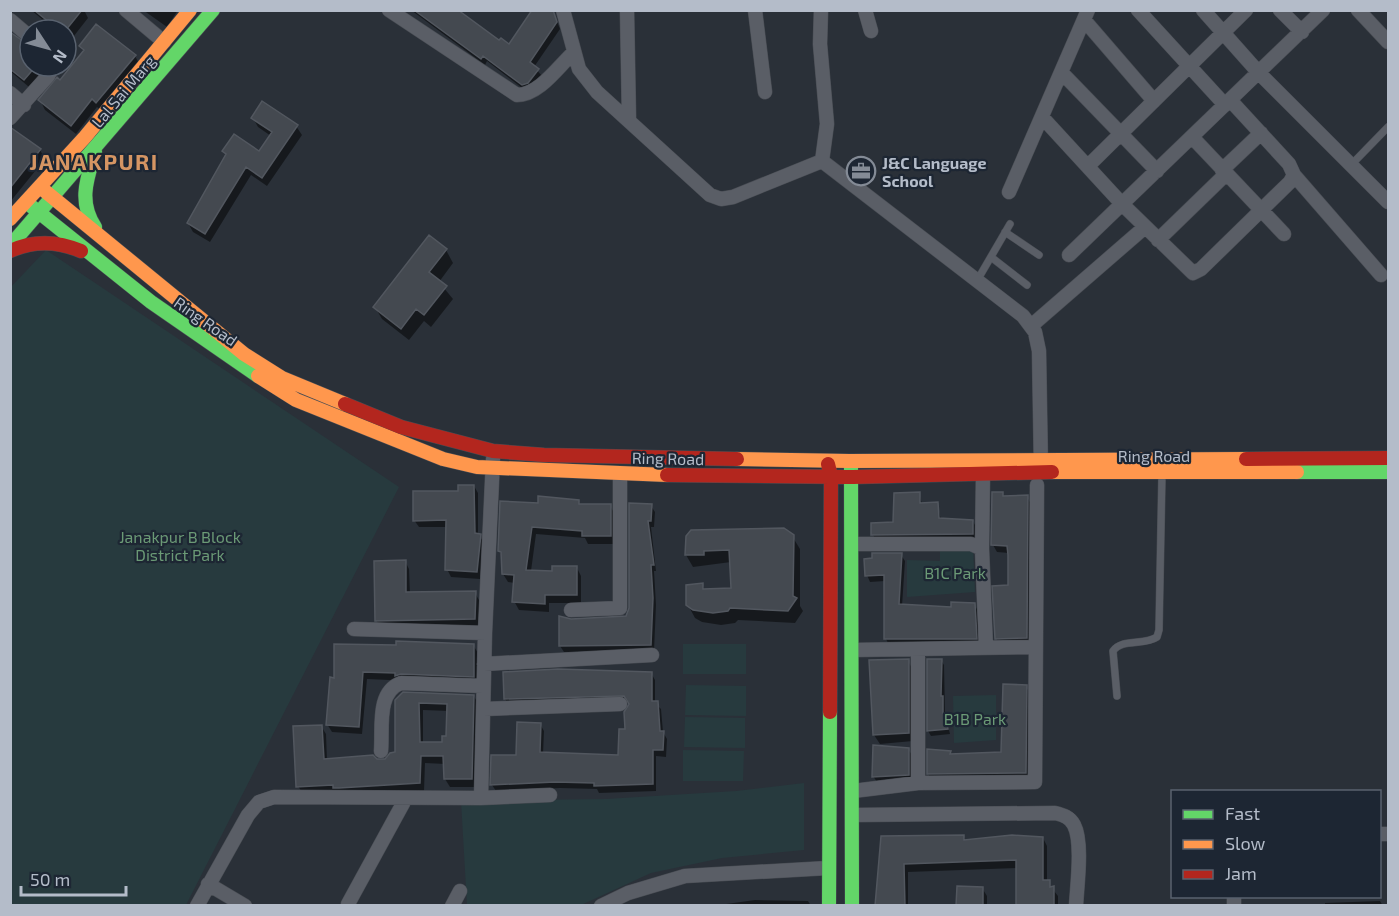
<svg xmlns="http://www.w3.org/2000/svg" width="1399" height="916" viewBox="0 0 1399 916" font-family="'Exo 2',sans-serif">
  <rect width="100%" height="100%" fill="#2a3038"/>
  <path fill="#273a3e" d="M46 250 399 487 186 905H11L10 288Z
    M973 546 975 592 907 597V560L940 561V547Z
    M683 644H746V674H683Z
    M686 685 746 686V716L685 715Z
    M996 695V740L954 743 953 696Z
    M685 717 745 718V748L684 747Z
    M683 750 744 751 743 781H683Z
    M804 783V850L722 858 651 873 581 905H467L461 801 606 799 736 791Z"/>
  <path fill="#0007" fill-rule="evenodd" d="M31 10H84L88 18 70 41 66 38V30H55Z
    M143 10H178L167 27Z
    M411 10H455L499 43 509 46 553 12 560 29 534 67 542 76 526 91 487 61 485 65Z
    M10 34 30 49V66H46L29 87 10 71Z
    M81 46 135 56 140 65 102 111 97 107 76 134 45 110 40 100 61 82 84 52Z
    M253 118 296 126 302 135 267 186 251 175 210 242 193 232 188 223 227 157 224 151 260 153 271 136 258 127Z
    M10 128 40 150 45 159 10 202Z
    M430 237 446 250 453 263 439 282 453 299 431 327 424 321 409 340 382 319 375 307Z
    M474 486 478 493V535L484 542 480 579 451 577 447 569 448 527H419L414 520Z
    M919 493 922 504 937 503 941 520 973 521 976 527 975 539 876 540 873 535 895 523Z
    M1002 493 1005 497H1027L1031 504 1030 645 1000 646 996 638 1010 587 1009 553 997 552 993 545Z
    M578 501 581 505 610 506 615 514V544H588L585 538 536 534 531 571 554 572 577 568 581 576V603H549V612L519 610 514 601 515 583 508 582 503 574V557L499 551 539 505Z
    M630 505 651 506 655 512 654 527H651L656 571H654L656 605 654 651 564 652 560 646 571 621 628 617 630 608Z
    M792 536 800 549V606L803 611 795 623 738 620 735 623 721 625 702 622 695 618 688 605 702 584 705 590H733L731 562 693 567 686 555 688 537Z
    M901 555 905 561 902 606 953 609 974 604 978 611 980 645H889L886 639 885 581 870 582 867 575 874 560Z
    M405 561 409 569 410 594 475 593 479 600V626L381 628 376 620Z
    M473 645 478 653V684L367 679 362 734 332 732 327 724 336 679 335 646Z
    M941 660 944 665 945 713 950 734 931 736 928 731Z
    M908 661 913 670V741L880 744 874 735Z
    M651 673 655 680V703L661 709 663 732 667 739 666 757 656 756V791L599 793 597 789 560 788 496 791 492 785 517 756 540 724 544 731 543 754 619 756 631 703 509 706 505 699Z
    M1026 687 1030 693 1029 779 932 780 928 774 950 753 951 755 1003 754Z
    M474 696 478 704 476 787H450L445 779V764L425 763 424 791 344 796 303 794 298 786 321 726 326 734 327 761 381 762 396 753 397 700ZM423 710 449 711 448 738 443 743H423Z
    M908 749 912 755V781L877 782 873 776Z
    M964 837 966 841 1043 838 1047 846V882L1058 896V906H1016L1017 868 908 872V906H876L883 838Z
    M982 888 987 896V906H958Z
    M755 900 808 901 811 906H712Z
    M1380 901 1383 906H1325V903Z"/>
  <path fill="#444950" stroke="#52575f" stroke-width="1.5" fill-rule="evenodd" d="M34 10H82L66 30 55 27Z
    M414 10H458L499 40 501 38 509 44 532 10H553L557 22 530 62 539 69 528 83 522 85 483 56 481 59Z
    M96 24 136 55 96 103 92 99 71 126 38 100 57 77 60 80 84 50 79 46Z
    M10 32 30 46V66H36L24 80 10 69Z
    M262 101 298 125 262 178 246 167 205 234 187 223 226 154 222 151 234 134 259 151 272 132 251 118Z
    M10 127 41 149 10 188Z
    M429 235 447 249 429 272 447 286 424 315 416 309 401 329 373 307Z
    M458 485H474L475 533 481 534 477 572 445 570 446 520 413 521V491H458Z
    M920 492V503L938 502 939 518 973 520V534L871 535V523L893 522 894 493Z
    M992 492H1003V496L1028 495 1027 638 995 639 992 586 1008 585V555L1007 546 991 545Z
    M538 496 579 500V504H611V536H582V531L532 527 526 570 552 571V566H577V595H545V604L512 602 514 575 502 574 501 552 498 551 500 501 538 503Z
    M629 503 652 504 651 521H648L654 565H651L653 598 651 645 559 646V616L571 619 626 616 629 608Z
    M784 528 794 535 793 596 797 598 788 611 730 608 728 611 713 613 693 610 686 605V585L703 583V589L731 588 729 550 704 551V555H685L686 536 691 530Z
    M872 553H902L899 604 951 607V602L975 603 977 639H884V575L865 576 864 559 872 558Z
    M406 560V592L476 591 475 619 375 621 374 561Z
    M396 641 474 644V677L401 674 395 676V673L363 672 359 727 326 725 330 677 334 678V644L396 645Z
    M909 659V733L873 735 869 660Z
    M927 659H942L941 696H943V713H946L948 729 927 731Z
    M558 669 652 672V701H658L660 731H664L663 750H653V784L594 786V783L555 782 490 785 491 755H516L517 722 541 723 540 752 618 755 619 729H625L624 712 629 704 624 696 504 699 503 672Z
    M1003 684 1027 685 1026 773 927 774V749L951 751 950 754 1001 752Z
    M403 692 474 695 472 779H444L443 756H421L420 783 339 788H333V785L296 787 293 726 322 725 324 759 373 755 377 759H385L390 753 395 752V700ZM419 703 447 704 446 736H442V742H420Z
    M873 745 909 748V775L872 777Z
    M964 835V840L1012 835 1043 837V880H1050V887L1054 886V906H1016V860L904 864 905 906H875L881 836Z
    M957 886 983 887V906H956Z"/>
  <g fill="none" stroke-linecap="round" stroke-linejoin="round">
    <g stroke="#484c53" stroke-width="8">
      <path id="lane" d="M1351 165 1388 127
        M1005 232 1039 255
        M991 257 1027 285
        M978 279 1010 224
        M1117 696 1113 651C1122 638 1144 646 1157 637L1159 630 1162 474"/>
    </g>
    <g stroke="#484c53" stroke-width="15">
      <path id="street" d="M126 10 164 42
        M389 10 517 95C539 95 558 67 573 53
        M563 10 579 69 597 92 710 195 721 199 733 197 822 161
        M627 10 629 119
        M755 10 765 92
        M821 10 820 44 827 124 822 161
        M865 10 871 31
        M1138 10 1225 105
        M1203 10 1259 73 1388 202
        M1280 10 1302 32
        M1358 10 1388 42
        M10 20 30 37
        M1085 21 1154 101
        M1062 73 1157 171
        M10 93 24 105
        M1042 117 1122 204 1193 273 1201 269 1290 182 1294 175 1289 164 1231 101
        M10 118 48 76 53 66
        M1192 137 1284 234
        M822 161 1023 316 1035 332 1039 351 1041 469
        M1088 166 1246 10
        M1222 170 1261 133
        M1294 175 1381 275
        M1009 192 1088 10
        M1158 240 1226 174
        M1069 255 1323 10
        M1031 326 1145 227
        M853 544H971L982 549 986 648
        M982 549 983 474
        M571 610 620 608V474
        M354 629 485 633
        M852 650 1035 647
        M484 664 652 655
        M484 709 620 704
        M381 751C383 728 376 692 401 683L483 686
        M918 783 1035 782 1037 485
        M853 791 918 783V649
        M481 798 485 633 493 459
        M853 815 1055 813C1063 815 1070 817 1074 825 1083 842 1077 886 1076 906
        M1380 834H1388
        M208 884 245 906
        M348 904 406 798
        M197 906 248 815 259 802 274 797 481 798 550 795
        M452 906 460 891
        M601 906 628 893 685 876 828 868
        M1234 906V896"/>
    </g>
    <g stroke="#484c53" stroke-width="15">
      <path id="fast" d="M95 152C87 179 78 201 95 227
        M26 202 151 302 258 376
        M10 246 213 10
        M851 465 852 906
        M1297 472H1388
        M829 906 830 712"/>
    </g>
    <g stroke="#484c53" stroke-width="15">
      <path id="slow" d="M40 187 244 354 282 378 345 404
        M10 219 85 137 190 10
        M258 376 296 400 443 459 477 467 667 475
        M737 459 849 461 1246 459
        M1052 472H1297"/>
    </g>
    <g stroke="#484c53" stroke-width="15">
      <path id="jam" d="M10 251C34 240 57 241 81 251
        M345 404 401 427 493 451 544 455 737 459
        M1246 459 1388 458
        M828 464 831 476 830 712
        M667 475 853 477 1052 472"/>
    </g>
    <use href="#lane" stroke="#5a5e66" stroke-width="7"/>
    <use href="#street" stroke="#5a5e66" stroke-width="14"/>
    <use href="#fast" stroke="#63d668" stroke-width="14"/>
    <use href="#slow" stroke="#ff974d" stroke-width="14"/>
    <use href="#jam" stroke="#b3261e" stroke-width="14"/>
  </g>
  <defs>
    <g id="office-ring" transform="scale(1.5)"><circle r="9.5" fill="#1d2633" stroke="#848b96" stroke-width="1.5"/><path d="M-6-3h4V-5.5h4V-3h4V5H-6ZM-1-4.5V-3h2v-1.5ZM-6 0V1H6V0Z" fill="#848b96"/></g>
  </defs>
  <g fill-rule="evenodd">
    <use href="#office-ring" x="861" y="171"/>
  </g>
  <g text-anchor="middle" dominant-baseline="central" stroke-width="4.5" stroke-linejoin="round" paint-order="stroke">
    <g font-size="16" fill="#b4bcc9" stroke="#1d2633">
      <text transform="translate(123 91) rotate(-50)">Lal Sai Marg</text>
      <text transform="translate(206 321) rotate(35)">Ring Road</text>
      <text x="1154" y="455">Ring Road</text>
      <text transform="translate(668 458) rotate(1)">Ring Road</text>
    </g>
    <g font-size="16" font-weight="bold" fill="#b4bcc9" stroke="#1d2633" text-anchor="start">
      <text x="882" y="162">J&amp;C Language<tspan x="882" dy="18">School</tspan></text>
    </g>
    <g font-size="16" fill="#6b9a76" stroke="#1d2633">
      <text x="180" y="536">Janakpur B Block<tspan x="180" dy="18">District Park</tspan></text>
      <text x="955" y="572">B1C Park</text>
      <text x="975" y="718">B1B Park</text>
    </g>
    <g font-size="22" font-weight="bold" letter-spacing="1.5" fill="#d59563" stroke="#1d2633">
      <text x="94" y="161">JANAKPURI</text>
    </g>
  </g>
  <rect width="1399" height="916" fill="none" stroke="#b4bcc9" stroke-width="24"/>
  <rect x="1171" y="790" width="210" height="108" fill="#1d2633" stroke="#59626f" stroke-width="1.5"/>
  <rect x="1183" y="810" width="30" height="9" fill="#63d668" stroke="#59626f" stroke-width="1.5"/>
  <text x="1225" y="820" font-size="18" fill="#b4bcc9">Fast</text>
  <rect x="1183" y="840" width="30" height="9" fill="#ff974d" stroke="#59626f" stroke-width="1.5"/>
  <text x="1225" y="850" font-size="18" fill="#b4bcc9">Slow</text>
  <rect x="1183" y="870" width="30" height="9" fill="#b3261e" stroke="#59626f" stroke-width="1.5"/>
  <text x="1225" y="880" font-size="18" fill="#b4bcc9">Jam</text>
  <g transform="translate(48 48) rotate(126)"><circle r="28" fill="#1d2633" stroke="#59626f" stroke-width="1.5"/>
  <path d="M0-4.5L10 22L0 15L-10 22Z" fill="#848b96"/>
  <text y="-9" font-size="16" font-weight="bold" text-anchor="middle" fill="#b4bcc9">N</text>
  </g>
  <path d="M21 886v9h105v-9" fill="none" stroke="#b4bcc9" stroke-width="3"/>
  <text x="30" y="886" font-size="18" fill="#b4bcc9" stroke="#1d2633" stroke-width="4.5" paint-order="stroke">50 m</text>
</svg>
